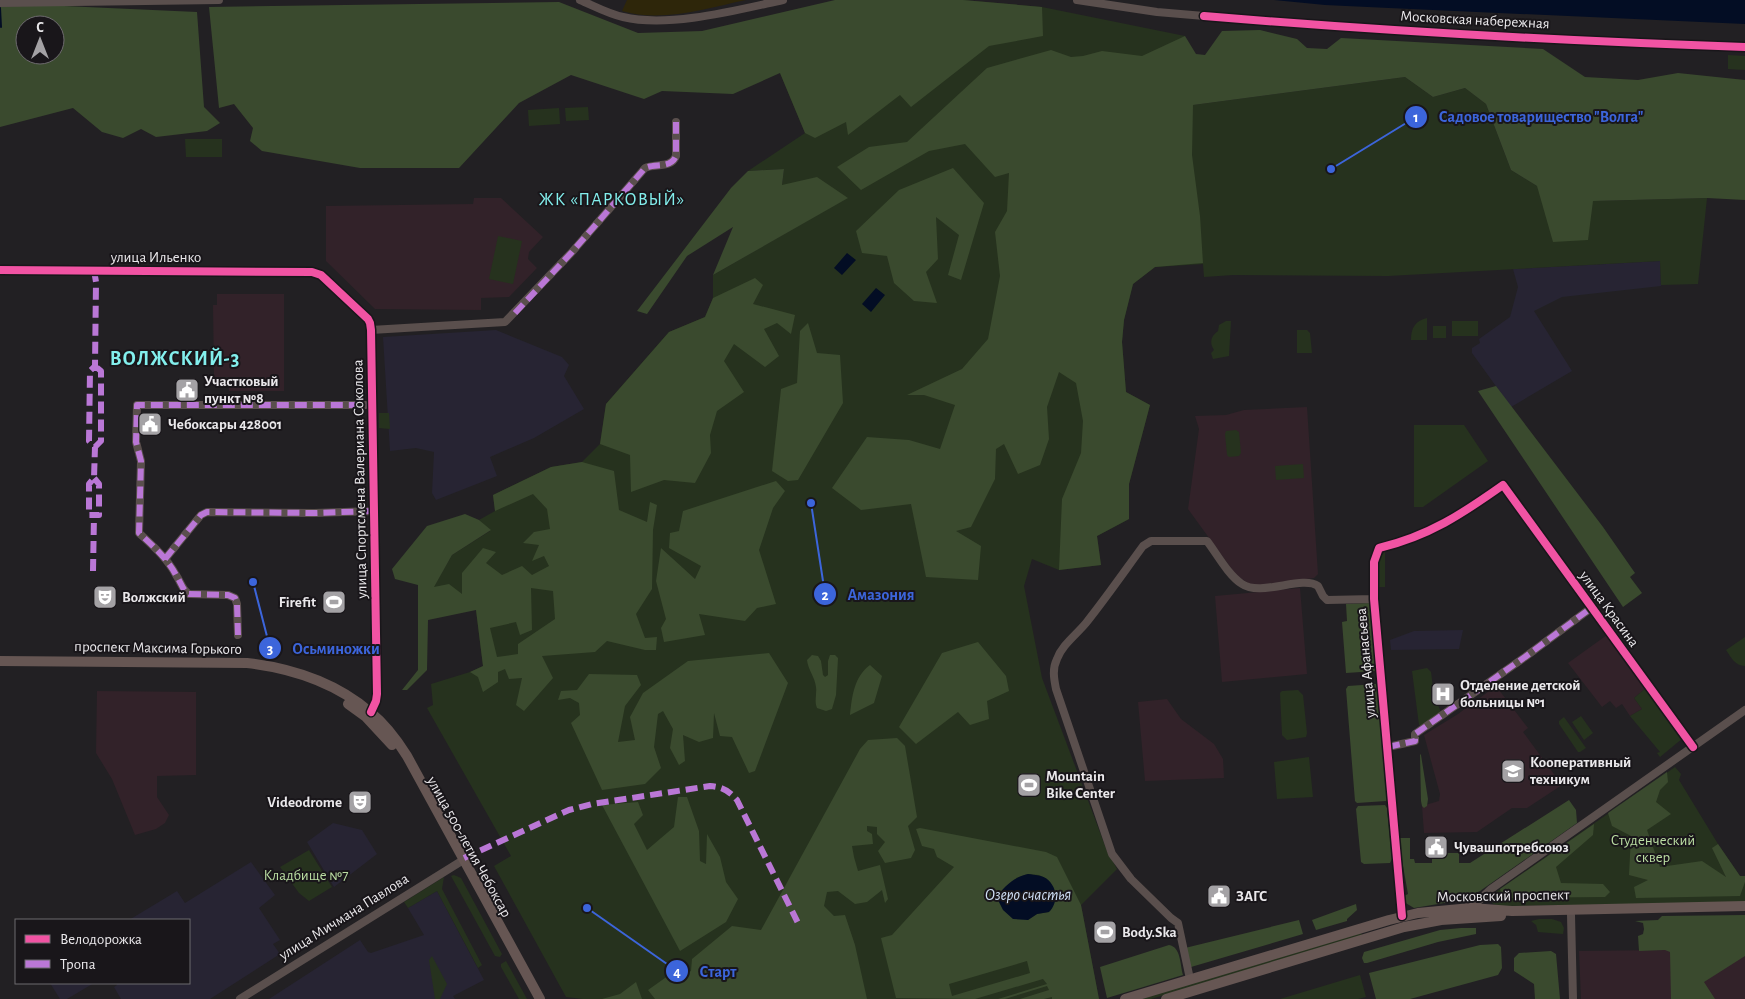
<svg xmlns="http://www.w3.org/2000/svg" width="1745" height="999" viewBox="0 0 1745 999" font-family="'Alegreya Sans',sans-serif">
  <rect width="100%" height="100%" fill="#222023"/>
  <path fill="#272433" d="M1660 261 1661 286 1562 297 1534 311 1572 371 1511 407 1472 353V348L1480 343 1479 339 1510 317 1518 287 1513 269Z
    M496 330 562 357 569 365 564 376 584 409 534 438 490 457 497 476 436 500 432 493 434 452 416 448 390 451 383 337Z
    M1463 630 1459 649 1391 650 1390 640 1414 631Z
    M333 823 362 830 377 854 334 887 307 842Z
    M251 862 275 895 259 908 280 940 273 944 280 954 210 999H121L114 987 117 985 116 983H189V920H129L177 891 185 903Z
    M437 891 484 980 453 996 455 999H269L360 940 368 952 371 953 424 935 408 908Z
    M50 983H94L67 999H60Z"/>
  <path fill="#322229" d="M474 198H501L543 237 529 252 528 259 537 268 509 297 481 298V310L375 309 326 261V206L473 204Z
    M217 294H284V391H229V377H214L213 305H217Z
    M1307 407 1318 574 1314 578 1252 586 1236 575 1188 509 1199 429 1195 416 1226 415 1244 410Z
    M1300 588 1307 674 1222 682 1215 596Z
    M1607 635 1646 688 1634 698 1642 709 1630 716 1622 704 1616 708 1610 701 1602 707 1568 663Z
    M1496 686 1528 728 1523 732 1562 785 1527 808H1512L1477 832 1424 833 1422 806 1439 801 1440 794 1424 735 1458 714Z
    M97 691 196 692V775L157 776V797L169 815 165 823 156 829 135 835 112 779 96 753Z
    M1167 699 1181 719 1214 744 1223 759 1224 778 1145 781 1138 702Z
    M1745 945V999H1581L1579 951 1667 950Z"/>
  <path fill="#26321e" d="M835 0H963L1042 7 1185 36 1193 105 1405 77 1433 97 1465 88 1486 104 1511 170 1537 186 1593 201 1707 198 1698 284 1661 285 1660 261 1388 276 1233 275 1204 277 1203 264 1155 267 1133 284 1124 320 1122 342 1126 392 1150 405 1129 484V519L1097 536 1101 565 1059 570 1032 559 1024 586 1042 678 1107 851 1117 869 1081 905 1099 999H583L566 997 494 866 511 856 427 708 433 705 431 684 470 672 483 666 476 610 433 588 452 555 490 531 479 520 495 511 493 495 551 467 582 462 600 444 606 404 669 332 705 317 713 298V275L847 198 782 185 784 169 748 171 805 133 780 73Z
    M1728 55 1745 56V70L1728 69Z
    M588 107 589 120 566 121 565 108Z
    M559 108 560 124 529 126 528 110Z
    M185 139H222V157H186Z
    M498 236 522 241 513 284 489 279Z
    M1427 318V340H1411C1411 328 1415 321 1427 318Z
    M1226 321H1231L1229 356 1213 359 1211 353 1214 350C1209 342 1211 336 1218 331L1219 325Z
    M1452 321H1478V336H1452Z
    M1433 326H1446V338H1433Z
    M1297 330H1307L1310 333 1312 353H1297Z
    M379 413H389L390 429 379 428Z
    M1414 425H1464L1488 461 1423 507H1414Z
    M1236 430 1239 432 1241 453 1239 456 1229 457 1227 455 1225 434 1226 431Z
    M1303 464 1304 478 1276 480 1275 466Z
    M1385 551V587H1376C1376 573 1376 562 1385 551Z
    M1745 637V666C1735 666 1731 657 1726 650Z
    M1427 668 1431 672 1434 696 1441 712 1421 725H1419L1412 671Z
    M1646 688 1683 738 1660 757 1657 753 1660 752 1630 716 1642 709 1634 698Z
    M1298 690 1303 695 1307 733 1306 737 1287 740 1282 735 1280 693 1282 691Z
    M1581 716 1593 733 1584 740 1572 722Z
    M1564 717 1586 748 1580 752H1578L1559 724V721Z
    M1309 757 1313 797 1277 799 1274 762Z
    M1675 767 1681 774 1679 780 1718 844 1740 876H1745V903L1500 906 1493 904 1491 899 1493 894Z
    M309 850 332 887 309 901 299 893 280 867Z
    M454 875 461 878 502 954 500 957 495 956 451 876Z
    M444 877 442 889 482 965 478 968 437 891 408 908 404 902Z
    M1539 919H1552L1561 922 1564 928 1563 934 1538 932 1536 925 1531 921Z
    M1361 932 1362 936 1151 999H1140Z
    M432 956 447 984 440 999H435L429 960Z
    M506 961 527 999H519L501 967V964Z
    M1360 975 1366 997 1358 999H1280Z"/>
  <path fill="#3a4a2e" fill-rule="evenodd" d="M835 0H963L1042 7 1043 36 989 46 911 107 900 95 848 135 846 122 815 138 805 133 780 73 733 94 662 91 644 99 571 75 519 103 459 168H360L262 151 250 141 253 128 234 104 219 108 209 7 559 2 638 33 702 31Z
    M42 5 197 12 204 107 220 123 207 131 156 137 141 129 123 138 102 132 73 108 0 127V6ZM25 25H55V55H25Z
    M1260 30 1297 39 1307 48 1327 49 1341 38 1543 49 1585 77 1638 80 1678 73 1745 80V200L1707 198 1593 201 1588 240 1553 242 1537 186 1511 170 1486 104 1465 88 1433 97 1405 77 1193 105 1192 155 1200 216 1203 263 1155 267 1133 284 1124 320 1122 342 1126 392 1150 405 1129 484V519L1097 536 1101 565 1059 570 1062 499 1081 453 1083 421 1076 383 1059 372 1047 407 1049 439 1040 465 1018 474 1004 444 996 449 995 479 971 527 956 531 981 546 978 580 926 577 911 504 861 510 832 488 867 437 909 440 940 449 955 405 924 395H907L962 369 988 339 1000 276 995 232 1007 211 1009 173 995 177 965 144 929 151 861 190 837 167 869 147 907 142 987 68 1051 50 1071 57 1083 56 1102 51 1142 56 1185 36 1196 54 1205 55 1222 31Z
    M953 168 984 203 961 280 948 275 959 235 936 217 938 259 926 272 937 303 914 301 894 283 887 256 862 253 856 231 899 190Z
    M784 169 782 185 817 177 848 198 713 275 733 227 687 256 647 314 637 311 731 188 748 171Z
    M755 278 763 285 753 304 795 315 791 334 777 323 764 329 779 356 765 367 734 344 724 361 744 392 717 411 710 435 711 453 695 483 664 480 631 492 630 455 600 444 606 404 669 332 705 317 713 298Z
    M808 323 817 353 840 355 843 403 798 480 788 481 772 471 781 389 797 383 800 331Z
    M1496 386 1603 527 1635 573 1630 577 1642 593 1623 607 1478 391Z
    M582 462 614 471 619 510 647 522 650 502 657 505 653 530 652 589 636 614 645 638 657 637 656 650H645L607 641 595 652 542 656 553 678 524 711 516 705 522 678 509 679 505 669 498 672V682L483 692 478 677 470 672 483 666 476 610 428 620 427 670 407 690H402L418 670V585L395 579 392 569 427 526 465 514 479 520 491 530 452 555 434 587 449 584 462 594V573L483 548 496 552 486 563 502 575 522 566 532 575 549 566 544 556 532 561 539 545 523 543 534 532 550 529 547 509 533 494 495 511 493 495 551 467ZM531 588 553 591 555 619 518 644V654L497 657 490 628 516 622 520 635 532 630Z
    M776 481 785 491 773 508 759 550 776 604 757 608 745 621 699 614 705 635 664 642 661 628 666 619 656 581 661 548 695 579 701 566 669 548 670 533 679 531 683 511Z
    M1372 603 1376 671 1346 673 1342 622 1347 621 1346 604Z
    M978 642 1006 676 1009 691 987 701 989 719 970 725 958 712 916 744 899 727 942 653Z
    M769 653 788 683 755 771 749 773 732 737 720 736 714 713 713 738 699 742 683 735 685 761 679 765 670 748 673 729 663 711 658 714 654 747 661 768 645 784 602 790 571 723 580 715 579 703 570 698 558 700 561 691 577 690 589 674 637 675 641 685 625 706 618 742 635 740 630 717 643 693 688 661Z
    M812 655 818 656 821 661 823 675 825 677 828 675V661L830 655H835L838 658 836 695 832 709 826 711 817 708C814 701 817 694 816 687 815 677 808 670 807 660Z
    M870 665 882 676 874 703 850 715C852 696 854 677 870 665Z
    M1376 684 1378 687 1388 799 1386 801 1357 803 1355 801 1346 689 1348 686Z
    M897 738 905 746 917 817 908 826 915 850 911 858 885 863 878 851 885 842 877 834V827L867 826V831L872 834 873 844 852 846 854 857 858 871 880 865 888 899 885 903 882 890 867 902 855 904 838 891 827 892 824 906 834 916 845 915 855 945 867 999H655L648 990 672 973 676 978 691 971 692 959 732 926 761 930 860 749 868 740Z
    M1420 754 1421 755 1428 799 1427 806 1424 808 1422 806 1421 801Z
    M1667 772 1668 782 1660 790 1656 802 1671 814 1647 830 1660 867 1702 861 1726 877 1712 848 1718 844 1740 876H1745V882L1740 896 1636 898 1634 887 1648 880 1629 875 1631 836 1612 826 1608 813Z
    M678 797H687L699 831 700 861 706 864 707 834 720 857 726 882 738 899 726 922 680 951 602 805 638 802 643 815 634 824 647 850 674 827Z
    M1569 800 1576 810 1577 823 1480 891 1462 900 1414 908 1404 902V896L1408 894 1398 838H1410V859H1414L1415 863H1432V853H1459V863H1470Z
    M1385 805 1387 808 1392 859 1390 863 1364 864 1361 862 1356 809 1358 806Z
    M1594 824 1593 835 1556 867 1561 883 1603 884 1610 892 1605 897 1502 898 1500 889Z
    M920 828 1046 852 1057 857 1081 905 1099 999H1052V997L1044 999H1020L1049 990 1047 986 1005 999H998L1047 984 1043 979 975 999 896 998 881 938 892 935 954 867 937 857 934 849 922 846 916 829ZM1028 874 1039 875 1047 879 1049 912 1037 914 1028 920 1016 878ZM1027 961 1030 973 952 996 949 984Z
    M1356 904 1357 910 1347 919V921L1316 930 1312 920Z
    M1745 915V956L1704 982 1715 999H1671L1670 952 1665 950 1639 951 1638 936 1643 934 1644 929 1643 923 1635 921 1658 920 1662 916Z
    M1299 920 1303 934 1191 967 1185 948Z
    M1461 928H1476V934L1438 942 1367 963H1364L1362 958 1364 952 1440 930Z
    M1498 944 1501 947 1502 968 1498 975 1410 999H1376L1369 973 1480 945Z
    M1169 945C1181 947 1180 964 1183 975L1107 998 1100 967Z
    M1551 951 1556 954 1560 999H1535L1534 984 1514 971V958L1519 953Z
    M636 982 642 999H602L620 994Z"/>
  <path fill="#2e260a" d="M627 0H746C707 8 662 23 622 11Z"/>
  <path fill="#030d24" d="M1274 0H1745V24L1389 8 1325 5Z
    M847 253 856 260 842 275 834 268Z
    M876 288 885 295 871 312 862 304Z
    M1028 874C1035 875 1042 875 1047 879 1058 888 1058 903 1049 912L1037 914 1028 920 1013 919 1003 910 997 898C1002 887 1016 876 1028 874Z"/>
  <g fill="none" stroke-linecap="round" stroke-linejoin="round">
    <path stroke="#030d24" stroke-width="2" d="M0 8 1 27"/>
    <path stroke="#5a4f4d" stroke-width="8" d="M580 0C594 6 609 14 623 17 669 28 737 10 783 0
      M1077 0 1157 12 1309 25 1634 43 1745 47
      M0 3 219 0
      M0 270 312 272 321 275 368 319 370 323 371 330 377 694 376 701 371 712
      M371 330 505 322 572 252 645 168C655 163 671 169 676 156V122
      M165 559 201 515 207 512 314 513 374 511
      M238 635 237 604 235 598 228 595 189 594C182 590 181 582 176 575 167 558 153 546 139 533L141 461 136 442 137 405H372
      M1388 747 1415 741V734L1525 657 1591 608
      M1471 908 1491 889 1745 710
      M1571 915 1573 999
      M1402 916 1374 599V562L1379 548C1429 536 1462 514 1503 485L1693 747
      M1190 979 1178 923 1171 918 1131 879 1112 854 1056 689C1054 679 1052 669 1057 659 1062 645 1076 635 1086 623 1106 598 1124 572 1143 546L1151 541H1207C1217 554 1228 575 1242 584 1261 597 1302 575 1318 586L1323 596 1327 600 1374 599
      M240 999 460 862"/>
    <path stroke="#665653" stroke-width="10" d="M0 661 247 663C291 668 336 683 370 712 385 724 397 740 407 756L540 999
      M348 704 366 717 392 745
      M1125 999 1389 920 1418 913 1471 908 1512 911 1745 906
      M1166 999 1404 927 1441 920 1501 916"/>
    <path stroke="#ba77d6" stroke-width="6" stroke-dasharray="12 6" stroke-linecap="butt" d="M94 270 96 282 95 366 90 371 89 441 95 447 94 478 89 484V515H99V484L94 478
      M515 313 572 252 645 168C655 163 671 169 676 156V122
      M95 447 101 441V371L95 366
      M165 559 201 515 207 512 314 513 374 511
      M93 571 94 515
      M238 635 237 604 235 598 228 595 189 594C182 590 181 582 176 575 167 558 153 546 139 533L141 461 136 442 137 405H372
      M1388 747 1415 741V734L1525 657 1591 608
      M464 858 569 810 592 804 710 786C723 787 729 791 737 800L800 927"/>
    <g stroke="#19161a" stroke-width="11">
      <path id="cycleway" d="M1204 16C1384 31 1564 41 1745 47
        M0 270 312 272 321 275 368 319 370 323 371 330 377 694 376 701 371 712
        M1402 916 1374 599V562L1379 548C1429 536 1462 514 1503 485L1693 747"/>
    </g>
    <use href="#cycleway" stroke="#f153a3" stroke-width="8"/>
  </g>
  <defs>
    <g id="civic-square" transform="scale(1.25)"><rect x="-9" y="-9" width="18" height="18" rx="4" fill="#a4a2a5" stroke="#19161a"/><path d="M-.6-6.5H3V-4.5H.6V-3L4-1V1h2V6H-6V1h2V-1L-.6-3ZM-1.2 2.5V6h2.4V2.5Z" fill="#fff"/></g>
    <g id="theatre-square" transform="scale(1.25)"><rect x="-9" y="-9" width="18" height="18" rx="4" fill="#a4a2a5" stroke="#19161a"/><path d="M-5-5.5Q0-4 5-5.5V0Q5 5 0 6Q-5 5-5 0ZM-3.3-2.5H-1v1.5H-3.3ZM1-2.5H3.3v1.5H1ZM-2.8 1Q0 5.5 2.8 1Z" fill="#fff"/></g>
    <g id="stadium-square" transform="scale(1.25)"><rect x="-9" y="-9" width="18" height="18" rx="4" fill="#a4a2a5" stroke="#19161a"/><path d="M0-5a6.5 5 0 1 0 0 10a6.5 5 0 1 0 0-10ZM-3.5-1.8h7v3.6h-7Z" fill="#fff"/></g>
    <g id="hospital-square" transform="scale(1.25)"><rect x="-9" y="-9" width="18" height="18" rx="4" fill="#a4a2a5" stroke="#19161a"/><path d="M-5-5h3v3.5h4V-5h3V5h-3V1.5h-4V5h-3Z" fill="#fff"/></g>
    <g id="university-square" transform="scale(1.25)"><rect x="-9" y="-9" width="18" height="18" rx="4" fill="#a4a2a5" stroke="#19161a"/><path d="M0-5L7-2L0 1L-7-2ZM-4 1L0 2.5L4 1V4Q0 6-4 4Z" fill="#fff"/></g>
  </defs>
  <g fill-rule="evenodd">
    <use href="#civic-square" x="187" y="390"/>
    <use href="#civic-square" x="150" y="424"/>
    <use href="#theatre-square" x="105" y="597"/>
    <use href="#stadium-square" x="334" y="602"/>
    <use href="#hospital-square" x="1443" y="694"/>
    <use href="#university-square" x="1513" y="771"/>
    <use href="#stadium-square" x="1029" y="785"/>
    <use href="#theatre-square" x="360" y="802"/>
    <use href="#civic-square" x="1436" y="847"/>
    <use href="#civic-square" x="1219" y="896"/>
    <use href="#stadium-square" x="1105" y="932"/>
  </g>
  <g text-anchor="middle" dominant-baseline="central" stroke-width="4" stroke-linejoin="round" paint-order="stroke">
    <g font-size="15" fill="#eae8eb" stroke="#19161a">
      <text transform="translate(1475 20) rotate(3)">Московская набережная</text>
      <text x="156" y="257">улица Ильенко</text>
      <text transform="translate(360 479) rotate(-91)">улица Спортсмена Валериана Соколова</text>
      <text transform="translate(1609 609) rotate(54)">улица Красина</text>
      <text transform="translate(158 648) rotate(1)">проспект Максима Горького</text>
      <text transform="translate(1366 663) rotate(-95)">улица Афанасьева</text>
      <text transform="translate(469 847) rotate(61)">улица 500-летия Чебоксар</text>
      <text transform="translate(1503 896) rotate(-1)">Московский проспект</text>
      <text transform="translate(344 917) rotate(-32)">улица Мичмана Павлова</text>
    </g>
    <g font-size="15" font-weight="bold" fill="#eae8eb" stroke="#19161a" text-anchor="start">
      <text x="204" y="381">Участковый<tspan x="204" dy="17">пункт №8</tspan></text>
      <text x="168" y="424">Чебоксары 428001</text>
      <text x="122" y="597">Волжский</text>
      <text x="316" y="602" text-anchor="end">Firefit</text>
      <text x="1460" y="685">Отделение детской<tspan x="1460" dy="17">больницы №1</tspan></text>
      <text x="1530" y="762">Кооперативный<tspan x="1530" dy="17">техникум</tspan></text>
      <text x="1046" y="776">Mountain<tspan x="1046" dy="17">Bike Center</tspan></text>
      <text x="342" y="802" text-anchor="end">Videodrome</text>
      <text x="1454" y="847">Чувашпотребсоюз</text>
      <text x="1236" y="896">ЗАГС</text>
      <text x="1122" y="932">Body.Ska</text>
    </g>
    <g font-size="15" fill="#badda2" stroke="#19161a">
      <text x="1653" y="840">Студенческий<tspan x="1653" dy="17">сквер</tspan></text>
      <text x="306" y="875">Кладбище №7</text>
    </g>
    <g font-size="16" font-style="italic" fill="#d0e0f6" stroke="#19161a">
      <text x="1028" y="895">Озеро счастья</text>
    </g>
    <g font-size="18" letter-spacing="1" fill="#83efed" stroke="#19161a">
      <text x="612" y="200">ЖК «ПАРКОВЫЙ»</text>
    </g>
    <g font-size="20" font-weight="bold" letter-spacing="1" fill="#83efed" stroke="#19161a">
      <text x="175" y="359">ВОЛЖСКИЙ-3</text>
    </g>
  </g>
  <path fill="none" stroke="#3c65db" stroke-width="2" d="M1331 169L1416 117M811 503L825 594M253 582L270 648M587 908L677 971"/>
  <g fill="#3c65db" stroke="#19161a" stroke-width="2">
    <circle cx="1331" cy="169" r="5"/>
    <circle cx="811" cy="503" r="5"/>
    <circle cx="253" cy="582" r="5"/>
    <circle cx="587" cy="908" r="5"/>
    <circle cx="1416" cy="117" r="12"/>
    <circle cx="825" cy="594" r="12"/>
    <circle cx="270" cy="648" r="12"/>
    <circle cx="677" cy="971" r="12"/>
  </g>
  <g font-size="15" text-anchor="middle" font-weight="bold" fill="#fff">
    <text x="1416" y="122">1</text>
    <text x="825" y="600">2</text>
    <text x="270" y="654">3</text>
    <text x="677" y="977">4</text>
  </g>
  <g font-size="16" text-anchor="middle" font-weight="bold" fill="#3c65db" stroke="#19161a" stroke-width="4" stroke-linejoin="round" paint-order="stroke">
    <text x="1541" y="122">Садовое товарищество "Волга"</text>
    <text x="881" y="600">Амазония</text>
    <text x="336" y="654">Осьминожки</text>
    <text x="718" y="977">Старт</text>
  </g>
  <rect x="15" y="919" width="175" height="65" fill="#19161a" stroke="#6d6a6e"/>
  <rect x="25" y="935" width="25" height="8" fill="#f153a3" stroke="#6d6a6e"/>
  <text x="60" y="944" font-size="15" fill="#eae8eb">Велодорожка</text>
  <rect x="25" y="960" width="25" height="8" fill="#ba77d6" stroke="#6d6a6e"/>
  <text x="60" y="969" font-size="15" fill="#eae8eb">Тропа</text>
  <g transform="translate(40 40)"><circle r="24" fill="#19161a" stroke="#6d6a6e"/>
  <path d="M0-4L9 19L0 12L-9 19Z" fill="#a4a2a5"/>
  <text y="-8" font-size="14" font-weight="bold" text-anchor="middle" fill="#eae8eb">С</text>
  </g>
</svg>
